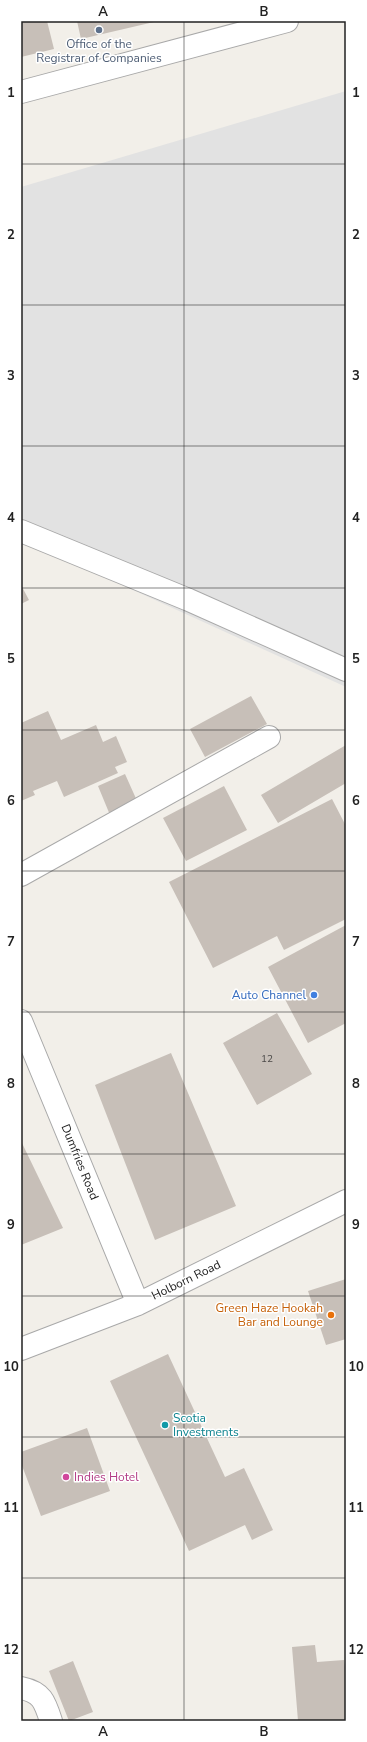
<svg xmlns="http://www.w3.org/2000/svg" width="367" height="1742" viewBox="0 0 367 1742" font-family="'Nunito Sans',sans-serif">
  <rect width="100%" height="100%" fill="#f2efe9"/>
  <path fill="#e2e2e2" d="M346 91V687L21 539V187Z"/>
  <path fill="#c7bfb8" d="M21 21H47L54 49 21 57Z
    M77 21H153L154 22 81 39Z
    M21 585 29 600 21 604Z
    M251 696 267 724 205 757 190 729Z
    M48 711 61 740 96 725 103 742 116 736 127 762 115 767 118 773 64 797 57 781 33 791 35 795 21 801V723Z
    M346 745V783L278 823 261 795Z
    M125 774 138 803 110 815 98 786Z
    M224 786 247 830 186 861 163 818Z
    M332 799 346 826V877L345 878 346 881V919L284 950 277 936 213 968 169 882Z
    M346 925V1023L308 1043 268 967Z
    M277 1013 312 1074 257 1105 223 1043Z
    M171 1053 236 1206 155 1240 95 1085Z
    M21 1141 63 1228 21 1245Z
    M346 1279V1339L326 1345 308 1291Z
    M168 1354 225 1477 244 1468 273 1530 252 1540 245 1525 189 1551 110 1381Z
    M87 1428 110 1491 41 1516 21 1463V1452Z
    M315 1645 317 1662 344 1660 346 1674V1721H298L292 1647Z
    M73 1661 93 1712 69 1721 49 1671Z"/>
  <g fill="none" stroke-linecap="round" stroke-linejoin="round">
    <g stroke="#a9a9a9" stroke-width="24">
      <path id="minor" d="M21 92 287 21
        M21 531 189 600 346 670
        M21 875 269 737
        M21 1021 138 1304
        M21 1349 138 1304 346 1201
        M21 1688C42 1692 45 1702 51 1721"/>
    </g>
    <use href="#minor" stroke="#fff" stroke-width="22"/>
  </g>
  <path fill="none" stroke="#222" stroke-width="1" stroke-opacity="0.55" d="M184 21V1721M21 164H346M21 305H346M21 446H346M21 588H346M21 730H346M21 871H346M21 1012H346M21 1154H346M21 1296H346M21 1437H346M21 1578H346"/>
  <circle fill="#5c6f8a" stroke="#fff" stroke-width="1.5" cx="99" cy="30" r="4"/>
  <circle fill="#3f7fe0" stroke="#fff" stroke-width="1.5" cx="314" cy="995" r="4"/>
  <circle fill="#e8710a" stroke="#fff" stroke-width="1.5" cx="331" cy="1315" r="4"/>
  <circle fill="#0f9aa8" stroke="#fff" stroke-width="1.5" cx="165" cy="1425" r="4"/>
  <circle fill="#d1479c" stroke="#fff" stroke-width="1.5" cx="66" cy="1477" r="4"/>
  <g text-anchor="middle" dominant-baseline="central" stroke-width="3" stroke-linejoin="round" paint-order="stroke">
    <g font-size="10" fill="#4b4948">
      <text x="267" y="1059">12</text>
    </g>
    <g font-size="12" fill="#4e5e75" stroke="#fff">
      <text x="99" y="44">Office of the<tspan x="99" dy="14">Registrar of Companies</tspan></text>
    </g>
    <g font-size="12" fill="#366cbe" stroke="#fff" text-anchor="end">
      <text x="306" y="995">Auto Channel</text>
    </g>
    <g font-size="12" fill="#222" stroke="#fff">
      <text transform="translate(80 1162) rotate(68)">Dumfries Road</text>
      <text transform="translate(186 1280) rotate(-26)">Holborn Road</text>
    </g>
    <g font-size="12" fill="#c56008" stroke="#fff" text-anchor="end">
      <text x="323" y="1308">Green Haze Hookah<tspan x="323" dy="14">Bar and Lounge</tspan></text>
    </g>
    <g font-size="12" fill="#0d838f" stroke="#fff" text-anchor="start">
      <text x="173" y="1418">Scotia<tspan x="173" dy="14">Investments</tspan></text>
    </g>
    <g font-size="12" fill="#b23c85" stroke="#fff" text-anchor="start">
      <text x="74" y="1477">Indies Hotel</text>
    </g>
  </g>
  <rect width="367" height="1742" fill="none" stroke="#ffffff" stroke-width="44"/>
  <rect x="22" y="22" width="323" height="1698" fill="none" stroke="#222" stroke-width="1.5"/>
  <g font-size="13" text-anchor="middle" font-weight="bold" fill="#222">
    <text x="103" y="16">A</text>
    <text x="264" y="16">B</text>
    <text x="11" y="97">1</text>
    <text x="356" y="97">1</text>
    <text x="11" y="239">2</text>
    <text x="356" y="239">2</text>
    <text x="11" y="380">3</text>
    <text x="356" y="380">3</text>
    <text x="11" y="522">4</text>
    <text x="356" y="522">4</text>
    <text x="11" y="663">5</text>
    <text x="356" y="663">5</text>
    <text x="11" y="805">6</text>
    <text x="356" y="805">6</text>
    <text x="11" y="946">7</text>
    <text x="356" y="946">7</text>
    <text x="11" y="1088">8</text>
    <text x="356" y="1088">8</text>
    <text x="11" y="1229">9</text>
    <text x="356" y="1229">9</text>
    <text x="11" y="1371">10</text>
    <text x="356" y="1371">10</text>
    <text x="11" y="1512">11</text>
    <text x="356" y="1512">11</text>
    <text x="11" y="1654">12</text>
    <text x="356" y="1654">12</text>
    <text x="103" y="1736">A</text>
    <text x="264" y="1736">B</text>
  </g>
</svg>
